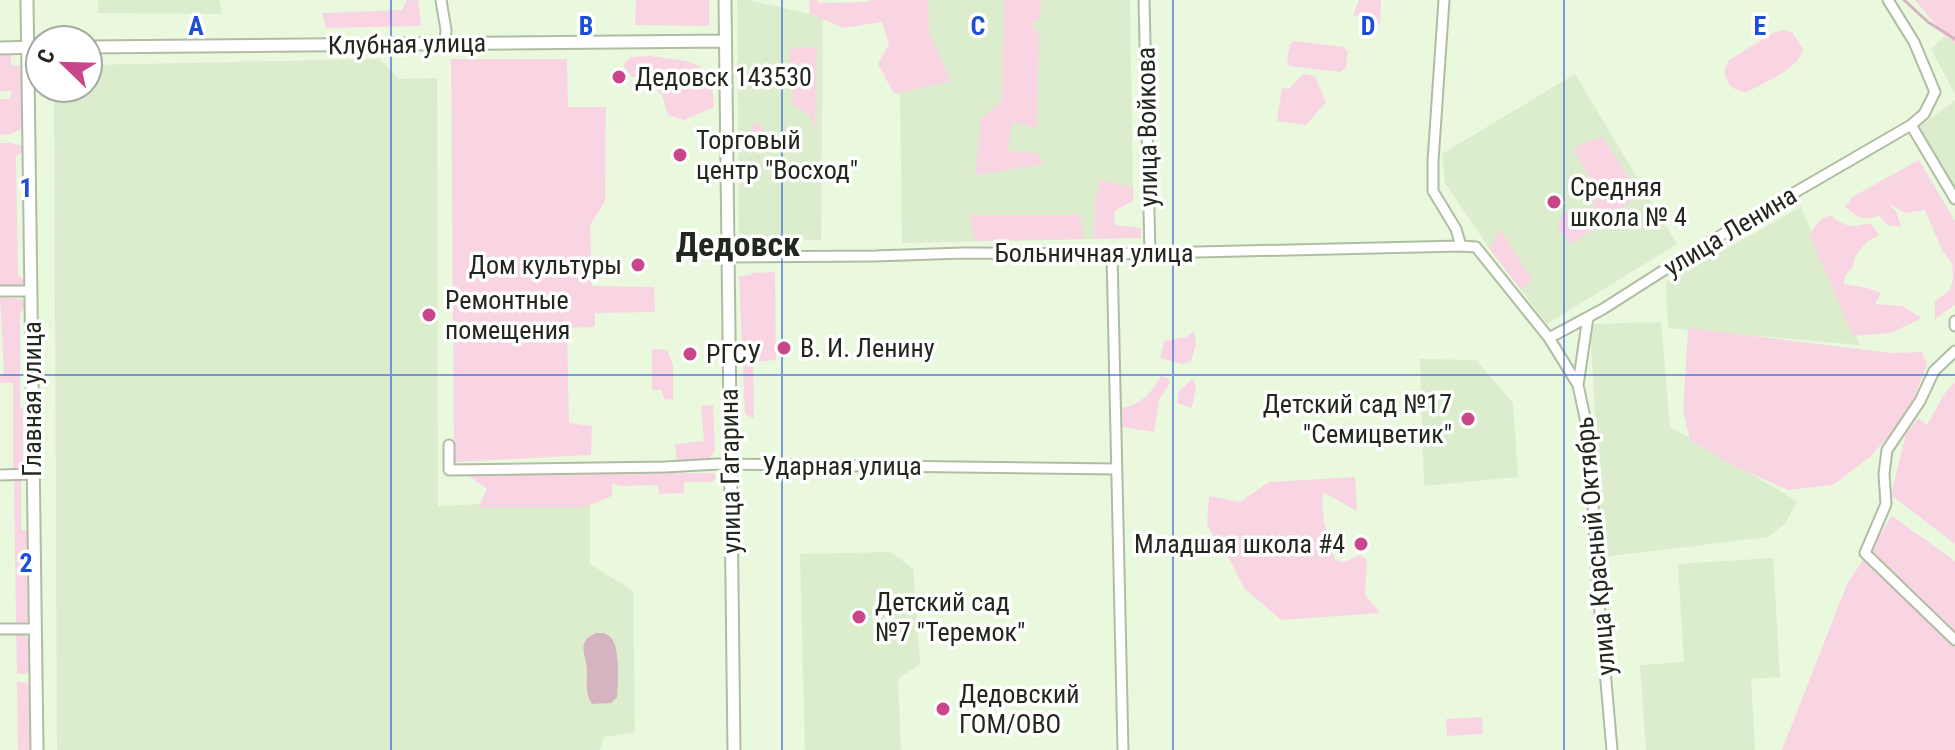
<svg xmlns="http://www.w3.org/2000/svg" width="1955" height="750" viewBox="0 0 1955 750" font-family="'Roboto Condensed',sans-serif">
  <rect width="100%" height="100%" fill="#eaf9de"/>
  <path fill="#dbedcc" d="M98 0H219L222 14 98 13Z
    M737 0H747L823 17 821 240 739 239Z
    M899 0H1130L1133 201 1095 202 1094 239 902 243Z
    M1945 36 1955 43V94L1931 49Z
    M380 59 399 79 437 78 438 506 590 499V564L633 591 635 732 604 737 600 750H57L54 88H88V65Z
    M1575 74 1677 244 1547 324 1489 248 1445 183 1442 154Z
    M1955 100V188L1918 128Z
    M1801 207 1860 345 1668 328 1666 282Z
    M1661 322 1670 427 1797 501 1785 524 1768 537 1603 557 1590 324Z
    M1420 359 1476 360 1513 403 1518 477 1424 486Z
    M891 552 913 569 920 664 898 679 901 750H805L800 554Z
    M1773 558 1780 677 1751 679 1755 750H1646L1640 665 1684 662 1678 564Z"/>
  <path fill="#f9d5e4" d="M407 0H418L421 26 326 28 322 13 402 10Z
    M636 0H709V26L635 25Z
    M809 0H818L819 3 869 2V0H928L929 32 951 81 894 94 878 64 889 44 882 22 844 28 810 14Z
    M1004 0H1041L1040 18 1031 26 1039 32 1037 128 1012 122 1008 151 1037 153 1044 164 975 175 981 119 1002 101Z
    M1359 0H1381L1380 25 1353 15Z
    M1915 0H1955V43L1945 36Z
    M1783 30 1792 32 1803 49C1799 69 1765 82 1747 92 1729 92 1719 75 1729 60L1773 33Z
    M1294 41 1344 47 1348 52 1346 68 1340 72 1290 66 1287 61 1290 44Z
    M799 47 817 48 815 130 810 115 793 105 789 50Z
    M0 55H11V65L23 66 24 125 22 129 10 134 0 135V99H10L12 91H0Z
    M652 56 686 61 700 66 703 75 712 81 714 107 684 120 668 115 662 95 643 77H632L623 66 630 57Z
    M451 59H567L568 107H606L605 201 590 225 592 286 654 287 655 312 595 313V327L567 328 569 423 592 426 591 455 454 462Z
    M1303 74 1315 76 1326 102 1306 125 1277 121 1282 88 1289 89Z
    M757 122 767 134 783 142H752V127Z
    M1602 136 1640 195 1572 244 1557 228 1564 212 1575 214 1590 210 1599 194 1573 148Z
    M0 143H10L22 146V152L16 157 18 275 26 281C20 289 10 287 0 288Z
    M1919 160 1955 221V305L1935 319V301L1950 290 1953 279 1952 264 1942 250 1925 210 1905 213 1889 204 1897 213 1901 227 1887 225 1879 215C1864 222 1857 217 1845 207L1852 197Z
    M1100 180 1133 187V201L1114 211 1115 225 1141 228V238L1094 239 1095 202Z
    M970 215H1080L1084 239 974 241Z
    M1830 215C1846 227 1851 228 1870 223L1879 235 1867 242 1855 256 1853 266 1845 276 1844 284 1868 288 1881 293 1875 304 1902 306 1922 318 1891 333 1853 336 1810 236C1812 227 1821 218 1830 215Z
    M1500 229 1532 279 1521 290 1489 248Z
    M775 272 776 360 753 362 754 419 745 414 739 276 751 275V273Z
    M0 297 20 299 26 302V306L20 314V407L23 409V464L20 468 13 469V383H0V377L4 373Z
    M1688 328 1891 353 1922 352 1927 365 1908 414 1870 457 1833 485 1788 490 1734 466 1690 440 1683 411Z
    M1194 331 1196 345 1191 361 1182 364 1160 358 1164 341 1186 337Z
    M656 349 667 350 673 364V399L664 400 662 390H652V350Z
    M1161 376 1168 378 1170 383 1159 400 1154 432 1122 427V408C1142 404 1151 393 1161 376Z
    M1192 379 1196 386 1192 408 1177 403 1179 391Z
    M1955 382V544L1891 495 1906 434 1918 418 1927 425 1945 393Z
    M713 405 715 450 710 458 677 462 675 444 704 441 701 406Z
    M715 473V479L712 482H684V493L659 494 658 485 620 486 612 483V496L582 508H478L487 489 466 474Z
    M1355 477 1357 511 1323 492C1320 515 1328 537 1335 560L1344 562 1360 555 1367 560 1365 595 1380 613 1281 620 1245 589 1228 557 1207 526 1209 496 1240 502 1269 482Z
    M14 479 21 481V530L29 531 30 617 28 622 16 624Z
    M1892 516 1955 561V750H1782L1847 584Z
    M16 634 24 635 29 640 31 667 30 671 24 674H17Z
    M17 682H25L31 687 32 750H18Z
    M1482 717 1483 734 1447 736 1446 719Z"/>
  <path fill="#d6b3c1" d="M596 633C601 633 605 632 609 636 621 644 618 683 617 697L611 703 592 704C585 693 587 685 587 672 588 657 574 642 596 633Z"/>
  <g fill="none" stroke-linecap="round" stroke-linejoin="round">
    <path stroke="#d6b3c1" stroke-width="3" d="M1904 0 1928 22 1955 39"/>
    <g stroke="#afbda3" stroke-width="13">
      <path id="minor" d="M441 0 446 30 445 44
        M1144 0 1150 253
        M1444 0 1433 161V191L1456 229 1461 246
        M1911 125 1955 199
        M1112 254 1123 750
        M727 257 875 256 963 253 1112 254 1461 246 1476 247 1549 338 1578 385 1590 441 1596 567 1612 750
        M0 291H31
        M1955 321V326
        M1549 338 1603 309 1694 251 1911 125 1924 114 1935 92 1914 42 1888 0
        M1955 351 1934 371 1920 401 1887 450 1884 474 1886 504 1865 553 1955 640
        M1578 385 1588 317
        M449 445V470L665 467 718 464 1116 469
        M0 475 32 474
        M0 629H35"/>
    </g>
    <g stroke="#afbda3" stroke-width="15">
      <path id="tertiary" d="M27 0 37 750
        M725 0 734 750
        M88 47 725 41
        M0 48 40 47"/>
    </g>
    <use href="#minor" stroke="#fff" stroke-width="9"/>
    <use href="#tertiary" stroke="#fff" stroke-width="11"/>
  </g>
  <path fill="none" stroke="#1d4ed8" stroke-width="2" stroke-opacity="0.55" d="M391 0V750M782 0V750M1173 0V750M1564 0V750M0 375H1955"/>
  <g fill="#c9468b" stroke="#fff" stroke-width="3">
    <circle cx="619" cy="77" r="8"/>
    <circle cx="680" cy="155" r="8"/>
    <circle cx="1554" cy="202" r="8"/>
    <circle cx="638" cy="265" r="8"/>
    <circle cx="429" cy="315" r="8"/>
    <circle cx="784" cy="348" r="8"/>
    <circle cx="690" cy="354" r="8"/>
    <circle cx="1468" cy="419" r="8"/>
    <circle cx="1361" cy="544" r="8"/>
    <circle cx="859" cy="617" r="8"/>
    <circle cx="943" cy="709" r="8"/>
  </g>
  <g text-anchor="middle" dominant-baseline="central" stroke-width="7" stroke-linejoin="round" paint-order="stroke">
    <g font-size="26" fill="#22281e" stroke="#fff">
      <text transform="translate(407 44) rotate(-1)">Клубная улица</text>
      <text transform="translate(1147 127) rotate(-91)">улица Войкова</text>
      <text transform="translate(1730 231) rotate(-31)">улица Ленина</text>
      <text x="1094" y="253">Больничная улица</text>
      <text transform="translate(32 399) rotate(-90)">Главная улица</text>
      <text x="842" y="466">Ударная улица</text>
      <text transform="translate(730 471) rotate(-91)">улица Гагарина</text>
      <text transform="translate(1595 546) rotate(-95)">улица Красный Октябрь</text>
    </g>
    <g font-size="26" fill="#22281e" stroke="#fff" text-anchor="start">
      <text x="635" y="77">Дедовск 143530</text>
      <text x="696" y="140">Торговый<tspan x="696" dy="30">центр "Восход"</tspan></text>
      <text x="1570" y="187">Средняя<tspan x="1570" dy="30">школа № 4</tspan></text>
      <text x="622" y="265" text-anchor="end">Дом культуры</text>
      <text x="445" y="300">Ремонтные<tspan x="445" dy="30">помещения</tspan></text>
      <text x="800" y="348">В. И. Ленину</text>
      <text x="706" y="354">РГСУ</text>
      <text x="1452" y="404" text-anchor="end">Детский сад №17<tspan x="1452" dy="30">"Семицветик"</tspan></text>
      <text x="1345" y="544" text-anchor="end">Младшая школа #4</text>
      <text x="875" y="602">Детский сад<tspan x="875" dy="30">№7 "Теремок"</tspan></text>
      <text x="959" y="694">Дедовский<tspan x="959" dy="30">ГОМ/ОВО</tspan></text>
    </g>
    <g font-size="34" font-weight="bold" fill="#22281e" stroke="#fff">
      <text x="738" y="244">Дедовск</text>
    </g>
  </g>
  <g font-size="26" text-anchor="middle" font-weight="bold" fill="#1d4ed8" stroke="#fff" stroke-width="7" stroke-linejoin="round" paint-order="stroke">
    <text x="196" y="35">A</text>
    <text x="586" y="35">B</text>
    <text x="978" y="35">C</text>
    <text x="1368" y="35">D</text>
    <text x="1760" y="35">E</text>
    <text x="26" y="197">1</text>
    <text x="26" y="572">2</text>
  </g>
  <g transform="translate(64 64) rotate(293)"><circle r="38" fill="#ffffff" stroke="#a7a9a5" stroke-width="2"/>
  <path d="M0-6L14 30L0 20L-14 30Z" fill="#c9468b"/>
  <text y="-12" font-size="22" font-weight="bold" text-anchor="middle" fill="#22281e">С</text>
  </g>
</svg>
